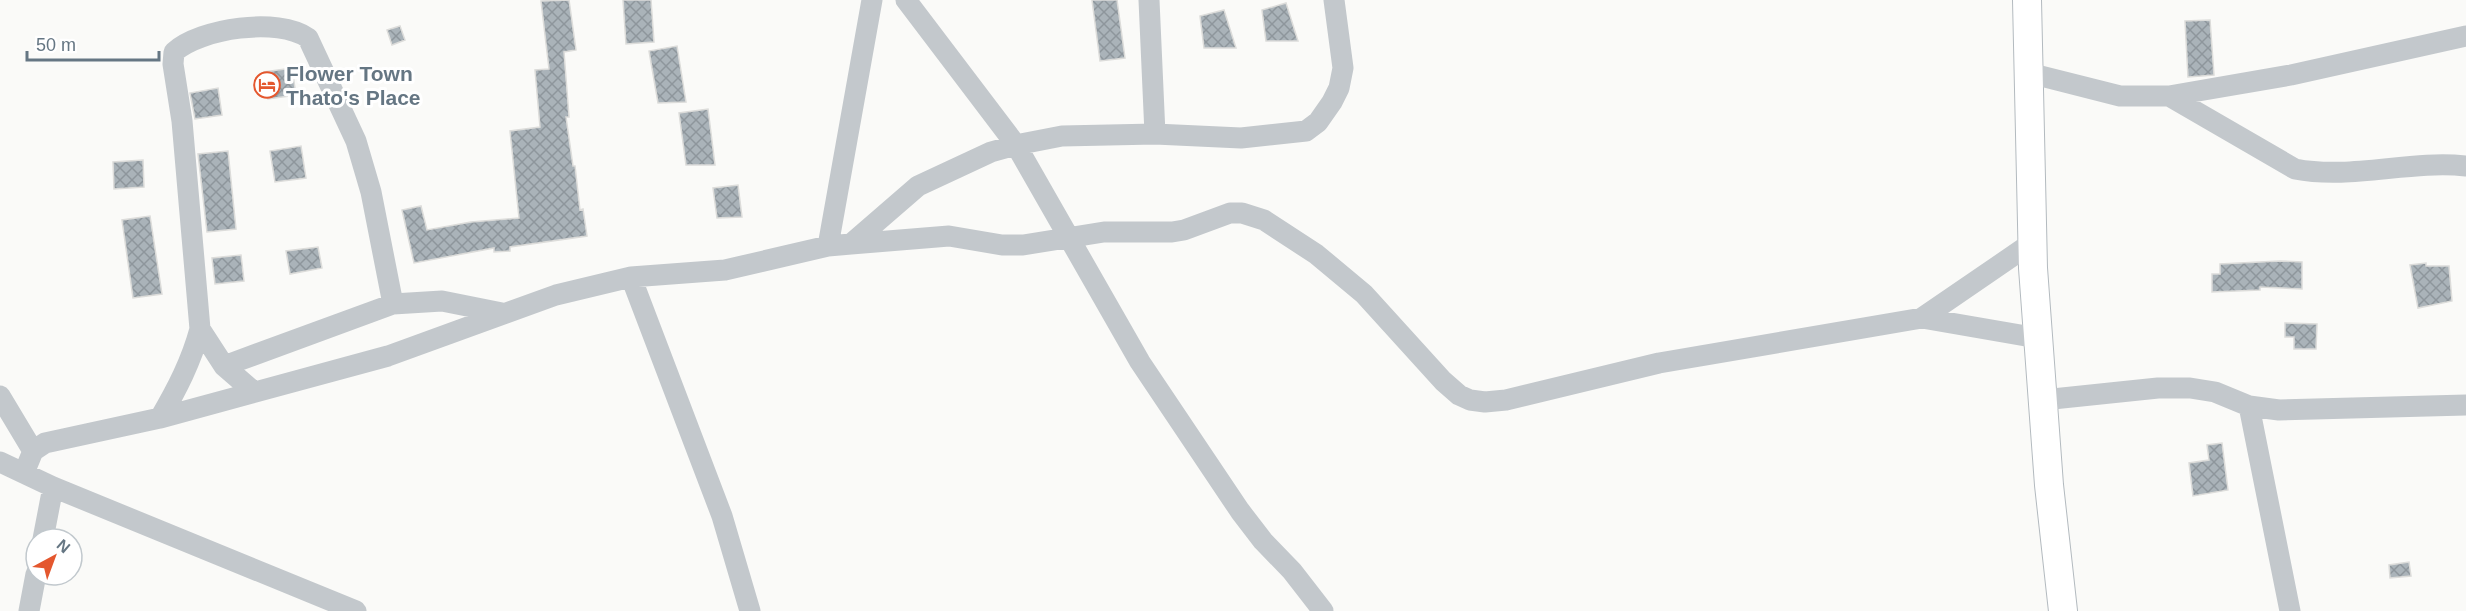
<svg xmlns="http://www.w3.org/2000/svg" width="2466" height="611" viewBox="0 0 2466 611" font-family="Helvetica,sans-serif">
  <defs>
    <pattern id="building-cross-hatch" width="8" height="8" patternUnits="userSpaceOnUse" patternTransform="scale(1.5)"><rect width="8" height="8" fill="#aab3b9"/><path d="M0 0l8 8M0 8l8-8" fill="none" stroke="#8e969c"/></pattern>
  </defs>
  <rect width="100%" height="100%" fill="#fafaf8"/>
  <path fill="url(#building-cross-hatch)" stroke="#dcdcda" stroke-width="1.5" d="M569 0 576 50 564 52 569 117H566L573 166H575L580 210 583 209 587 236 510 247V251L494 252V248L414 263 402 210 421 206 427 230 471 222 519 218 510 131 540 127 535 70 549 69 541 1Z
    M623 0H651L654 42 626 44Z
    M1092 0H1117L1125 58 1100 61Z
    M1286 3 1298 41H1266L1262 10Z
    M1224 10 1236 48H1204L1200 16Z
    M2210 20 2214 75 2188 77 2185 21Z
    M400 26 405 40 392 45 387 30Z
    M677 46 686 102 658 103 649 51Z
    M292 68 296 95 268 99 264 72Z
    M218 88 222 115 195 119 190 93Z
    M708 109 715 165H686L679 113Z
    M301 146 306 178 275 182 270 151Z
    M228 151 236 229 207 232 198 154Z
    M143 160 144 187 114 189 113 162Z
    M738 185 742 217 717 218 713 188Z
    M150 216 162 294 133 298 122 220Z
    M318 247 322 268 290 274 286 251Z
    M241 255 244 281 215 284 212 258Z
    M2280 261 2302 262V289L2260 287V290L2212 292V274H2220V264Z
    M2426 263V266H2449L2452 301 2418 308 2410 265Z
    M2285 323 2317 324 2316 349H2294V337H2285Z
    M2222 443 2228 490 2193 496 2189 463 2209 460 2207 445Z
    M2409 562 2411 576 2390 578 2389 565Z"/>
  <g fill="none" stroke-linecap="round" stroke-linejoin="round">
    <g stroke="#b3babf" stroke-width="30">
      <path id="secondary" d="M2027 0 2033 268 2049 485 2063 611"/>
    </g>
    <path stroke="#c3c8cc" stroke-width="21" d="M906 0 1016 145 1140 362 1240 511 1263 541 1292 571 1323 611
      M1149 0 1155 134
      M2029 73 2120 96H2169L2291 75 2466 36
      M2169 96 2295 169C2351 180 2409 160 2466 166
      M851 244 918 186 991 152 1016 145 1062 136 1155 134 1241 138 1306 131 1318 122 1332 102 1339 88 1343 68 1334 0
      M828 246 872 0
      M631 277 722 516 750 611
      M1922 318 2038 338
      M200 329 224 366 254 392
      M224 366 393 304 442 301 502 313
      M0 396 33 451
      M2043 400 2158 388H2190L2215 392 2249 406 2279 410 2466 405
      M2249 406 2290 611
      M160 418C177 389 191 362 200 329L182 121 173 64 174 52C201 28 278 17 308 38L356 141 371 192 393 304
      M0 462 53 487 356 611
      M24 473 33 451 45 443 160 418 388 356 556 295 631 277 725 270 828 246 851 244 949 236 1002 245H1023L1104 232H1172L1184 230 1230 213H1242L1264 220 1316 254 1364 294 1443 381 1459 395 1470 400 1485 402 1506 400 1659 363 1922 318 2033 242
      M43 539 53 487
      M29 611 36 574"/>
    <use href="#secondary" stroke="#fff" stroke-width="28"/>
  </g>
  <defs>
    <g id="hotel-ring" transform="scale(1.35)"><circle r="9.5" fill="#fff" stroke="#e4572e" stroke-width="1.5"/><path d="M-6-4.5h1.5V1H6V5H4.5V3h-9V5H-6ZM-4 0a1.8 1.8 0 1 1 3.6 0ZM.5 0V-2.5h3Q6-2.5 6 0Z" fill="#e4572e"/></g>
  </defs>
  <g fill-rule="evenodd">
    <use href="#hotel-ring" x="267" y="85"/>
  </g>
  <g text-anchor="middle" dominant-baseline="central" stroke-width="6" stroke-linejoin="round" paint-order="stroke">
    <g font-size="21" font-weight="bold" fill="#657683" stroke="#fff" text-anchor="start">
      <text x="286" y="73">Flower Town<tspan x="286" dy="24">Thato's Place</tspan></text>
    </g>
  </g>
  <g transform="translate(54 557) rotate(41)"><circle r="28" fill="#ffffff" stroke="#c1c8cd" stroke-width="1.5"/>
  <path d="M0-4.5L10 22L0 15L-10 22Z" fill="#e4572e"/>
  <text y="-9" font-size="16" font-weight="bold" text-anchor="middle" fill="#657683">N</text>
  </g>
  <path d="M27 51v9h132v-9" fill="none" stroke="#657683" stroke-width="3"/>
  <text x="36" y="51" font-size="18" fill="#657683" stroke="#ffffff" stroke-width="4.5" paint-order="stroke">50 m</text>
</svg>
